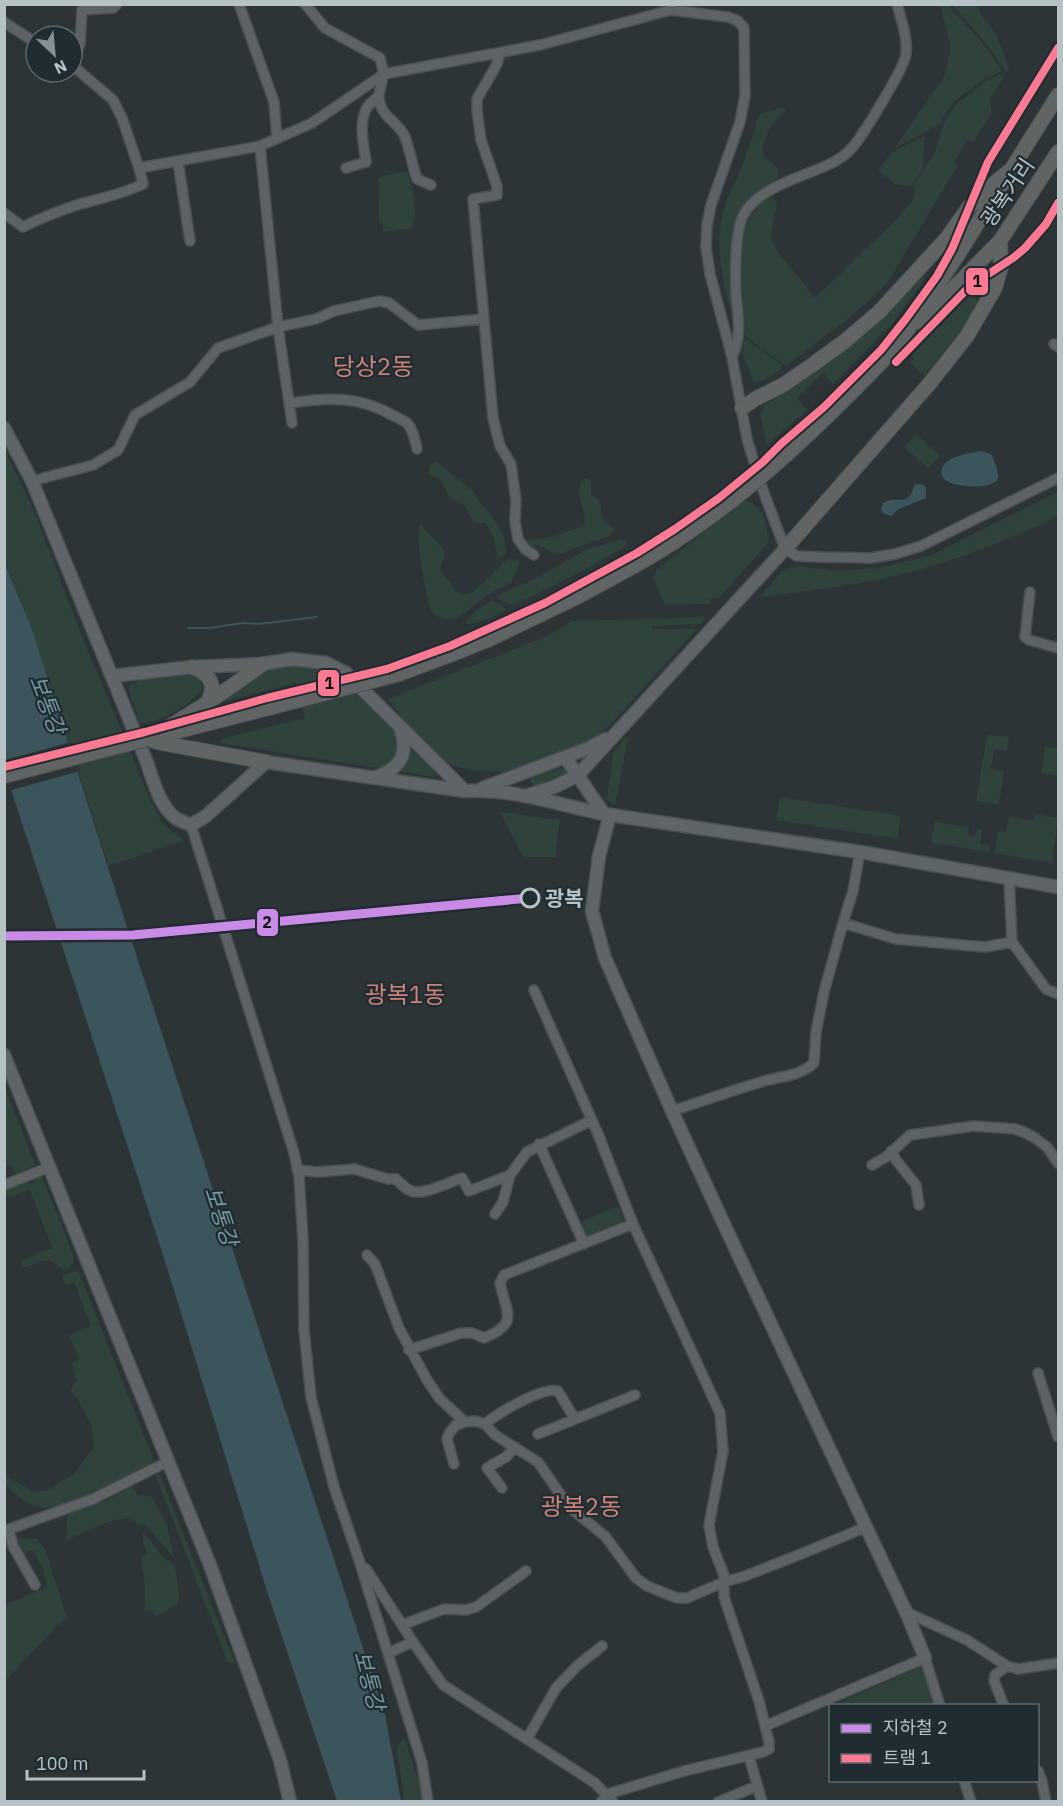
<svg xmlns="http://www.w3.org/2000/svg" width="1063" height="1806" viewBox="0 0 1063 1806" font-family="'IBM Plex Sans','Noto Sans KR',sans-serif">
  <rect width="100%" height="100%" fill="#2c3437"/>
  <path fill="#2f423c" d="M940 5 949 6 985 46 1002 71 981 81 955 101 946 111 940 124 894 149 945 75 951 48Z
    M953 5H978C981 19 987 21 995 33 1001 43 1005 57 1009 69L1007 72 986 44Z
    M999 75 1005 76 990 98 992 113 973 142 967 140 954 162 958 165 887 283 854 314 786 366 745 336 741 272 744 233 750 216 764 200 773 198 777 203 770 238 779 253 815 298 897 219 912 201 916 191 912 188 935 152 943 125 956 104 985 82Z
    M782 108 786 110 771 125 762 149 764 157 777 167 779 177 750 202 741 213 735 325C726 292 715 257 721 221 724 201 736 181 744 161 750 146 754 129 760 114Z
    M925 136 923 168 911 187 896 184 878 171 892 152Z
    M407 171C413 189 418 208 413 226L407 229 383 232 382 222 379 221 378 179 383 176Z
    M924 275V280L892 324 833 384 823 373 797 398 807 410 767 445 760 414 765 405 821 369 870 329 919 276Z
    M970 295 982 304 924 376 910 362 914 358 911 356Z
    M745 339 783 365C778 374 763 381 754 383L742 353Z
    M916 434 940 456 928 468 904 447Z
    M4 447 35 513 81 634 151 801 164 825 184 840 109 866 31 626 5 562Z
    M437 462 473 491 480 502 491 515 504 536 506 553 500 558 497 554 494 539 486 523 473 522 465 505 450 499C442 484 446 479 428 474L430 465Z
    M584 478 591 481V495C607 503 597 508 604 520 606 524 611 526 615 529L611 535 562 553 554 554 537 544 531 547 528 545 529 540 556 536 584 525C587 508 572 491 584 478Z
    M1058 492V516C1006 542 939 567 882 579 841 587 800 592 760 597L781 572 787 569 798 566 837 571 878 568 932 555Z
    M744 501C767 506 765 523 769 542L719 598H710V604L665 605 654 580 656 570Z
    M420 524 443 548 445 556C433 577 449 573 454 590L464 595 472 592 484 582 506 560 515 559 520 562 511 583 493 591 458 618C450 620 437 619 432 612 427 605 417 543 418 533 418 531 420 525 420 524Z
    M621 539 625 540 627 545C590 568 552 587 513 605L494 597 534 579 588 549Z
    M491 601 503 605 506 610C493 617 480 624 466 624V621L477 610Z
    M705 617 701 624 652 626V629H697L608 727 587 743 561 754 502 772 469 770 448 764 437 757 405 721 388 699 545 637 572 621Z
    M288 663 323 666 338 674 398 730 400 752 386 767 376 768 220 743 222 739 229 737 305 718 296 683 215 704 269 668Z
    M195 672 200 680 202 690 200 693C183 708 164 722 140 723L128 688 131 684 138 682 137 678Z
    M987 735 1009 737 1007 751 994 750 991 769 1004 771 999 804 976 801Z
    M627 736 628 739 615 805 609 802 607 798 613 753Z
    M1045 746 1058 748V776L1041 773Z
    M413 747 438 771 439 774 437 776 431 777 400 771 408 760Z
    M564 768 569 772 568 775 541 787H535L530 781 531 776 535 773Z
    M780 797 901 816 897 839 776 820Z
    M500 812 560 820 555 857H523Z
    M1034 814 1058 818 1052 863 994 853 998 831 1006 832 1009 816 1033 820Z
    M935 822 969 827 968 835 975 837 977 829 982 830 980 844 990 846 989 852 931 843Z
    M5 1087 35 1165 16 1175 11 1165 5 1167Z
    M37 1176 42 1177 74 1256 73 1264 68 1268 63 1269 49 1260 39 1262 23 1268 21 1261 52 1248 30 1190 8 1197 5 1196V1190L27 1181 29 1184 34 1182 33 1178Z
    M618 1206 624 1221 585 1237 580 1225 583 1223V1221Z
    M75 1271 79 1273 154 1460 148 1466C120 1481 66 1516 35 1506 24 1503 13 1491 5 1484L4 1475 34 1492 48 1490 75 1473 94 1446 93 1429 77 1398 70 1390 76 1381 72 1363 79 1359 69 1335 91 1326 74 1282 65 1285 62 1276Z
    M159 1473 235 1663H228L156 1476Z
    M132 1486 138 1495 151 1496 167 1524 174 1558 146 1525 137 1523 130 1518 110 1521 66 1540 67 1516 76 1510 107 1500Z
    M143 1533C154 1543 161 1559 175 1566L179 1595 178 1604 156 1616 153 1610 144 1613 145 1589 141 1558 147 1552 143 1543Z
    M26 1538 37 1539 45 1549 67 1618 57 1626 5 1681 4 1605 48 1587 42 1567 33 1550 20 1555 14 1540Z
    M924 1665 937 1706H832Z
    M404 1737 419 1783 423 1801H404L397 1749Z"/>
  <path fill="#3c545c" d="M982 451 992 455C994 461 999 472 998 478 995 490 957 487 949 482 945 480 944 479 942 476 937 457 969 453 982 451Z
    M921 484 926 487V498L899 509 891 516 883 513 881 509 883 503C897 494 909 509 914 485Z
    M4 562 31 626 127 927 385 1715 401 1801H337L267 1591 164 1258 5 771Z"/>
  <path fill="#2c3437" d="M71 742 80 771 8 791 4 781 5 760Z"/>
  <g fill="none" stroke-linecap="round" stroke-linejoin="round">
    <path stroke="#3c545c" stroke-width="2" d="M188 628H209L243 623 259 624 317 617"/>
    <g stroke="#4a5052" stroke-width="12">
      <path id="minor" d="M239 4 274 102 277 138
        M672 4 671 10 728 17 738 21 744 28 745 96 740 122 711 205 707 225 706 247 710 274 732 357 747 439 761 485 785 549 797 556 820 557 870 558 895 554 921 546 1058 478
        M4 22 36 43
        M500 53 497 64 477 99V110L481 140 497 186V195L473 199 493 418 500 446 511 464 516 500 515 521 518 539 526 550 534 555
        M72 65 113 100 122 118 139 168 260 146 312 123 384 74 380 58 325 28 305 4
        M73 65 80 43 82 10 113 8 117 4
        M260 146 278 327 292 423
        M178 161 190 241
        M346 168 366 162C364 147 359 126 365 112 367 105 373 101 378 97
        M431 185 417 179C412 165 410 150 405 137 402 129 395 124 389 118 374 103 379 92 384 74L540 45 671 10
        M4 213 23 227C41 218 61 210 80 204 102 198 123 194 143 184L139 168
        M1054 344 1058 347
        M732 357C742 338 738 316 736 295 735 275 735 236 742 218 755 187 807 176 834 162 839 159 845 155 849 151 860 141 905 67 906 54 908 38 901 20 897 4
        M291 403C329 397 360 396 394 416 398 418 403 420 407 423 413 429 415 440 417 449
        M32 481 93 465 118 450 135 415 190 382 218 348 278 327 316 319 334 311 379 301 389 303 418 325 484 319
        M1030 592 1025 637 1029 640 1058 648
        M191 825 294 1153 299 1176 303 1240 304 1330 311 1397 334 1487 359 1560 422 1763 428 1802
        M1009 878 1012 942
        M843 923 896 939 985 947 1012 942 1046 989 1058 994
        M534 990 598 1134 633 1224 720 1413 723 1451 709 1525 713 1547 724 1575V1597L759 1701 769 1742V1749L763 1752 684 1771 608 1794 601 1802
        M672 1111C702 1101 731 1091 761 1082 779 1076 799 1077 814 1063L816 1032 824 992 843 923 853 891 860 852
        M539 1144 584 1244
        M891 1151 896 1160 916 1185 919 1205
        M872 1165 886 1157 910 1135 974 1126 1015 1129 1026 1133 1035 1138 1047 1147 1058 1163
        M297 1170 318 1172 354 1169 388 1179H396C401 1184 408 1192 416 1192 428 1193 450 1182 462 1178L469 1191 510 1175
        M4 1185 50 1167
        M495 1214 503 1202 510 1175 527 1152 592 1120
        M367 1255 375 1264 399 1328 427 1380 440 1399 465 1422
        M409 1350 461 1333H472L484 1338C520 1323 506 1313 500 1283L504 1275 633 1224
        M1038 1373 1058 1437
        M485 1424 495 1435 538 1462 569 1507 605 1536 636 1578 647 1586 677 1598H687L724 1582 745 1576 806 1552 866 1527
        M538 1434 635 1395
        M454 1464 447 1439 450 1432 456 1425 465 1422 475 1421 485 1424C498 1413 543 1386 558 1391L575 1419
        M502 1488 487 1468 506 1457 515 1447
        M9 1530 13 1546 35 1585
        M4 1531 93 1499 169 1461
        M366 1569 413 1642 443 1685 595 1783 613 1802
        M906 1612 967 1640 1007 1666 1018 1669 1058 1663
        M402 1625 444 1609 466 1610 476 1607 526 1571
        M388 1653 413 1642
        M1004 1706 994 1681 995 1675 1007 1666
        M765 1726 925 1658 940 1706
        M527 1739 556 1688 577 1666 602 1646
        M749 1756 762 1802
        M1038 1771 1042 1781 1046 1802
        M964 1780 971 1802
        M718 1802 757 1786"/>
    </g>
    <g stroke="#4a5154" stroke-width="15">
      <path id="major" d="M4 428 32 481 146 760C153 779 159 807 177 819 181 821 186 823 191 825L206 816 266 762 465 791C512 788 558 805 604 814L860 852 1058 887
        M112 676 192 667 263 664 292 659 326 663 346 673 465 791
        M565 757 604 814
        M374 778C399 769 409 756 401 730
        M483 788 589 748 606 739
        M529 795 554 787 577 776 785 549
        M610 815 599 856 592 911 605 958 672 1111 722 1220 906 1612 925 1658
        M4 1055 210 1565 280 1760 290 1802"/>
    </g>
    <g stroke="#495053" stroke-width="16">
      <path id="highway" d="M920 322 1000 241 1058 152
        M896 347 959 253 1058 95
        M742 408 755 399 783 385 815 363 845 341 880 311 947 238 969 207 997 181 1013 168
        M785 549 930 383 967 336 995 288 1001 267 1000 241
        M450 655 490 639 579 596
        M192 667C211 675 216 683 208 703
        M167 734 269 708
        M147 739C188 717 225 691 263 664
        M147 739 161 743 266 762"/>
    </g>
    <use href="#minor" stroke="#5c6265" stroke-width="9"/>
    <use href="#major" stroke="#5e6467" stroke-width="12"/>
    <use href="#highway" stroke="#616465" stroke-width="14"/>
    <g stroke="#495053" stroke-width="16" stroke-linecap="butt">
      <path id="highway-bridge" d="M579 596C610 579 642 563 671 544 754 491 828 418 896 347
        M269 708 399 674 450 655
        M4 776 147 739"/>
    </g>
    <use href="#highway-bridge" stroke="#616465" stroke-width="14"/>
    <g stroke="#202c31" stroke-width="12">
      <path id="tram-1" d="M896 362 970 286 1013 258 1025 248 1046 224 1058 203
        M4 767 145 732 267 698 387 669 450 646 545 603 637 553 675 529 719 498 763 462 782 443 824 407 881 350 905 320 937 276 952 249 988 162 1058 48"/>
    </g>
    <use href="#tram-1" stroke="#fe7a93" stroke-width="8"/>
    <g stroke="#202c31" stroke-width="14">
      <path id="metro-1" d="M4 936 133 935 530 898"/>
    </g>
    <use href="#metro-1" stroke="#ca8be6" stroke-width="9"/>
  </g>
  <circle fill="#202c31" stroke="#b7c2c7" stroke-width="3" cx="530" cy="898" r="9"/>
  <g text-anchor="middle" dominant-baseline="central" stroke-width="4.5" stroke-linejoin="round" paint-order="stroke">
    <g font-size="21" fill="#b7c2c7" stroke="#202c31">
      <text transform="translate(1007 192) rotate(-56)">광복거리</text>
    </g>
    <g font-size="21" font-weight="bold" fill="#b7c2c7" stroke="#202c31" text-anchor="start">
      <text x="545" y="898">광복</text>
    </g>
    <g font-size="22" font-style="italic" fill="#7596a1" stroke="#202c31">
      <text transform="translate(48 704) rotate(69)">보통강</text>
      <text transform="translate(222 1216) rotate(72)">보통강</text>
      <text transform="translate(370 1680) rotate(75)">보통강</text>
    </g>
    <g font-size="24" fill="#cb8378" stroke="#202c31">
      <text x="373" y="366">당상2동</text>
      <text x="405" y="994">광복1동</text>
      <text x="581" y="1506">광복2동</text>
    </g>
  </g>
  <g stroke="#202c31" stroke-width="2">
    <rect x="965" y="267" width="24" height="29" rx="6" fill="#fe7a93"/>
    <rect x="317" y="669" width="23" height="28" rx="6" fill="#fe7a93"/>
    <rect x="256" y="908" width="23" height="29" rx="6" fill="#ca8be6"/>
  </g>
  <g font-size="16" text-anchor="middle" font-weight="bold" fill="#111">
    <text x="977" y="287">1</text>
    <text x="329" y="689">1</text>
    <text x="267" y="928">2</text>
  </g>
  <rect width="1063" height="1806" fill="none" stroke="#b7c2c7" stroke-width="12"/>
  <rect x="829" y="1704" width="210" height="78" fill="#202c31" stroke="#5c686d" stroke-width="1.5"/>
  <rect x="841" y="1724" width="30" height="9" fill="#ca8be6" stroke="#5c686d" stroke-width="1.5"/>
  <text x="883" y="1734" font-size="18" fill="#b7c2c7">지하철 2</text>
  <rect x="841" y="1754" width="30" height="9" fill="#fe7a93" stroke="#5c686d" stroke-width="1.5"/>
  <text x="883" y="1764" font-size="18" fill="#b7c2c7">트램 1</text>
  <g transform="translate(54 54) rotate(154)"><circle r="28" fill="#202c31" stroke="#5c686d" stroke-width="1.5"/>
  <path d="M0-4.5L10 22L0 15L-10 22Z" fill="#869095"/>
  <text y="-9" font-size="16" font-weight="bold" text-anchor="middle" fill="#b7c2c7">N</text>
  </g>
  <path d="M27 1770v9h117v-9" fill="none" stroke="#b7c2c7" stroke-width="3"/>
  <text x="36" y="1770" font-size="18" fill="#b7c2c7" stroke="#202c31" stroke-width="4.5" paint-order="stroke">100 m</text>
</svg>
